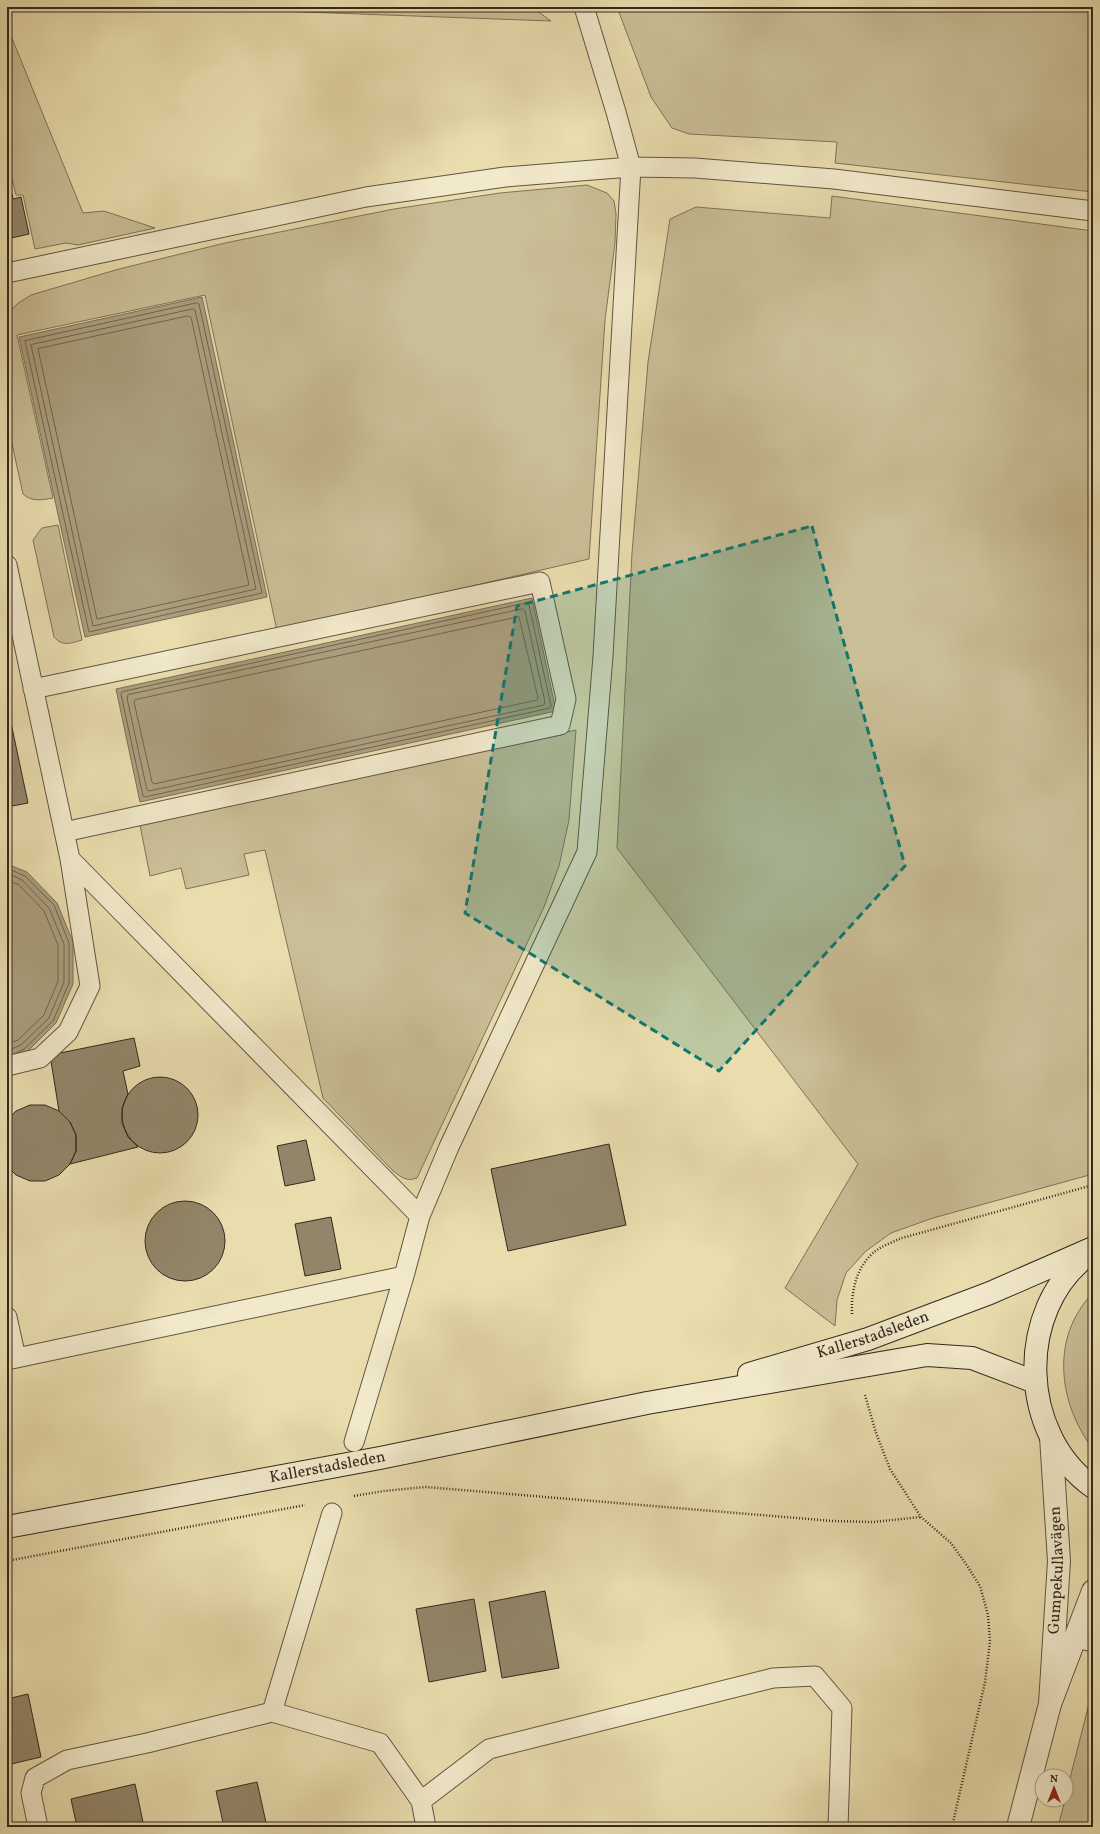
<svg xmlns="http://www.w3.org/2000/svg" width="1100" height="1834" viewBox="0 0 1100 1834" font-family="Vollkorn,serif">
  <rect width="100%" height="100%" fill="#e9ddae"/>
  <filter id="stains"><feTurbulence type="fractalNoise" baseFrequency=".005" numOctaves="4"/><feColorMatrix values="0 0 0 0 .2 0 0 0 0 .09 0 0 0 0 .02 0 0 0 .5 -.17"/></filter>
  <radialGradient id="worn" r=".72"><stop offset=".6" stop-color="#630" stop-opacity="0"/><stop offset="1" stop-color="#630" stop-opacity=".3"/></radialGradient>
  <path fill="#cabe96" stroke="#7f735b" d="M263 7H532L551 21 277 11Z
    M617 7H1093V192L835 163 837 142 689 134 672 128 651 97Z
    M7 26 83 213 104 211 155 228 78 245 66 243 35 249 23 195H16L7 158Z
    M587 185 607 193 614 201 616 214 615 243 605 320 589 559 277 631 205 295 17 335 53 498C41 500 32 502 23 494L7 421V315L17 304 31 295 119 269 225 243 394 209 500 193Z
    M832 196 1093 231V1174L933 1218 891 1233 866 1251 846 1273 837 1300 835 1326 785 1288 858 1164 617 848 632 553 648 362 670 219 696 207 830 218Z
    M58 525 82 640C71 643 63 647 54 637L33 540 42 528Z
    M576 730 569 820 559 866 544 907 417 1178C406 1182 401 1177 392 1170L323 1098 265 850 244 854 249 875 186 889 181 868 150 876 140 825Z
    M1093 1293V1449C1058 1403 1050 1337 1093 1293Z
    M1093 1688V1827H1058L1065 1800H1066V1794Z"/>
  <path fill="#ab9f7e" stroke="#7b6f58" d="M202 297 267 597 85 637 19 337Z
    M532 598 556 711 140 802 116 689Z
    M7 864 27 872 57 903 73 942V984L56 1023 26 1053 7 1061Z"/>
  <g fill="none" stroke-linecap="round" stroke-linejoin="round">
    <path stroke="#70644f" stroke-width="1" d="M197 303 199 304 262 593 89 632 25 341Z
      M193 309 195 310 256 589 93 626 31 345Z
      M188 316 191 317 249 585 97 619 38 349Z
      M527 603 529 605 551 706 550 708 145 797 143 796 121 694 122 692Z
      M523 609 525 611 545 702 544 705 149 791 147 790 127 698 128 695Z
      M519 617 538 698 537 700 154 784 152 782 134 702 135 700Z
      M7 868 25 876 54 905 69 943V983L53 1021 24 1049 14 1054
      M7 873 22 880 49 908 64 944V982L49 1018 21 1045 7 1051
      M7 880 19 885 44 911 58 945V981L44 1015 18 1040 7 1044"/>
  </g>
  <path fill="#92866a" stroke="#342820" d="M7 171 13 199 21 197 29 234 7 239Z
    M7 704 28 803 7 807Z
    M134 1038 140 1066 123 1071 128 1094 122 1108V1123L128 1137 138 1147 70 1164 76 1151V1135L70 1122 59 1111 50 1055Z
    M122 1115a38 38 0 1 1 76 0a38 38 0 1 1-76 0Z
    M30 1105H45L59 1111 70 1122 76 1135V1151L70 1164 59 1175 45 1181H30L16 1175 7 1166V1120L16 1111Z
    M306 1140 315 1180 285 1186 277 1146Z
    M609 1144 626 1225 508 1251 491 1169Z
    M145 1241a40 40 0 1 1 80 0a40 40 0 1 1-80 0Z
    M331 1217 341 1269 305 1276 295 1224Z
    M545 1591 559 1668 502 1678 489 1602Z
    M474 1599 486 1671 429 1682 416 1609Z
    M28 1694 41 1757 7 1765V1699Z
    M257 1782 267 1827H224L216 1791Z
    M135 1784 144 1827H77L71 1799Z"/>
  <g fill="none" stroke-linecap="round" stroke-linejoin="round">
    <g stroke="#615544" stroke-width="21">
      <path id="service" d="M7 273 366 197 505 177 631 167 695 168 834 179 1093 211
        M7 565 70 859 420 1216
        M33 689 540 582 566 699 560 725 64 832
        M7 1066 40 1058 68 1032 90 986 70 859
        M7 1317 16 1358
        M7 1360 404 1276
        M354 1442 404 1276 420 1216 449 1147 587 852 603 656 631 167 616 112 584 7
        M1076 1638 1093 1642
        M272 1712 332 1513
        M421 1801 489 1749 773 1678 815 1676 842 1708 838 1827
        M38 1827 31 1793 35 1778 67 1760 147 1743 272 1712 380 1743 421 1801 426 1827"/>
    </g>
    <g stroke="#615544" stroke-width="24">
      <g id="tertiary">
        <path id="s1" d="M1050 1704 1059 1561 1051 1437"/>
        <path d="M1018 1827 1050 1704 1093 1591"/>
      </g>
    </g>
    <g stroke="#342820" stroke-width="24">
      <g id="secondary">
        <path d="M1088 1255C1015 1310 1019 1435 1093 1487"/>
        <path id="s2" d="M749 1374 868 1339 990 1293 1093 1248"/>
        <path id="s3" d="M7 1527 380 1458 647 1403 927 1355 972 1358 1035 1382"/>
      </g>
    </g>
    <path stroke="#342820" stroke-width="2.5" stroke-dasharray="1 2" stroke-linecap="butt" d="M852 1314C851 1292 856 1268 873 1253 881 1246 893 1242 902 1238L1093 1185
      M865 1395 876 1433 890 1469 921 1517 951 1543 966 1564 980 1586 988 1615 990 1642 985 1682 952 1827
      M354 1496 384 1491 425 1487 832 1521 873 1522 921 1517
      M7 1561 305 1505"/>
    <use href="#service" stroke="#f1e9ca" stroke-width="19"/>
    <use href="#tertiary" stroke="#f1e9ca" stroke-width="22"/>
    <use href="#secondary" stroke="#f1e9ca" stroke-width="22"/>
  </g>
  <path fill="#0f766e" fill-opacity="0.2" stroke="#0f766e" stroke-width="3" stroke-dasharray="8 5" stroke-linejoin="round" d="M812 526 905 866 719 1071 465 913 517 606Z"/>
  <g text-anchor="middle" dominant-baseline="central" stroke-width="4" stroke-linejoin="round" paint-order="stroke">
    <g font-size="16" fill="#342820" stroke="#f1e9ca">
      <text stroke="none"><textPath href="#s2" startOffset="130">Kallerstadsleden</textPath></text>
      <text stroke="none"><textPath href="#s3" startOffset="326">Kallerstadsleden</textPath></text>
      <text stroke="none"><textPath href="#s1" startOffset="134">Gumpekullavägen</textPath></text>
    </g>
  </g>
  <rect width="1100" height="1834" fill="none" stroke="#e9ddae" stroke-width="24"/>
  <rect x="8" y="8" width="1084" height="1818" fill="none" stroke="#342820" stroke-width="2"/>
  <rect x="12" y="12" width="1076" height="1810" fill="none" stroke="#342820"/>
  <g transform="translate(1054 1788)"><circle r="19" fill="#f1e9ca" stroke="#a59c86"/>
  <path d="M0-3L7 15L0 10L-7 15Z" fill="#8f2418"/>
  <text y="-6" font-size="11" font-weight="bold" text-anchor="middle" fill="#342820">N</text>
  </g>
  <rect width="100%" height="100%" filter="url(#stains)"/>
  <rect width="100%" height="100%" fill="url(#worn)"/>
</svg>
